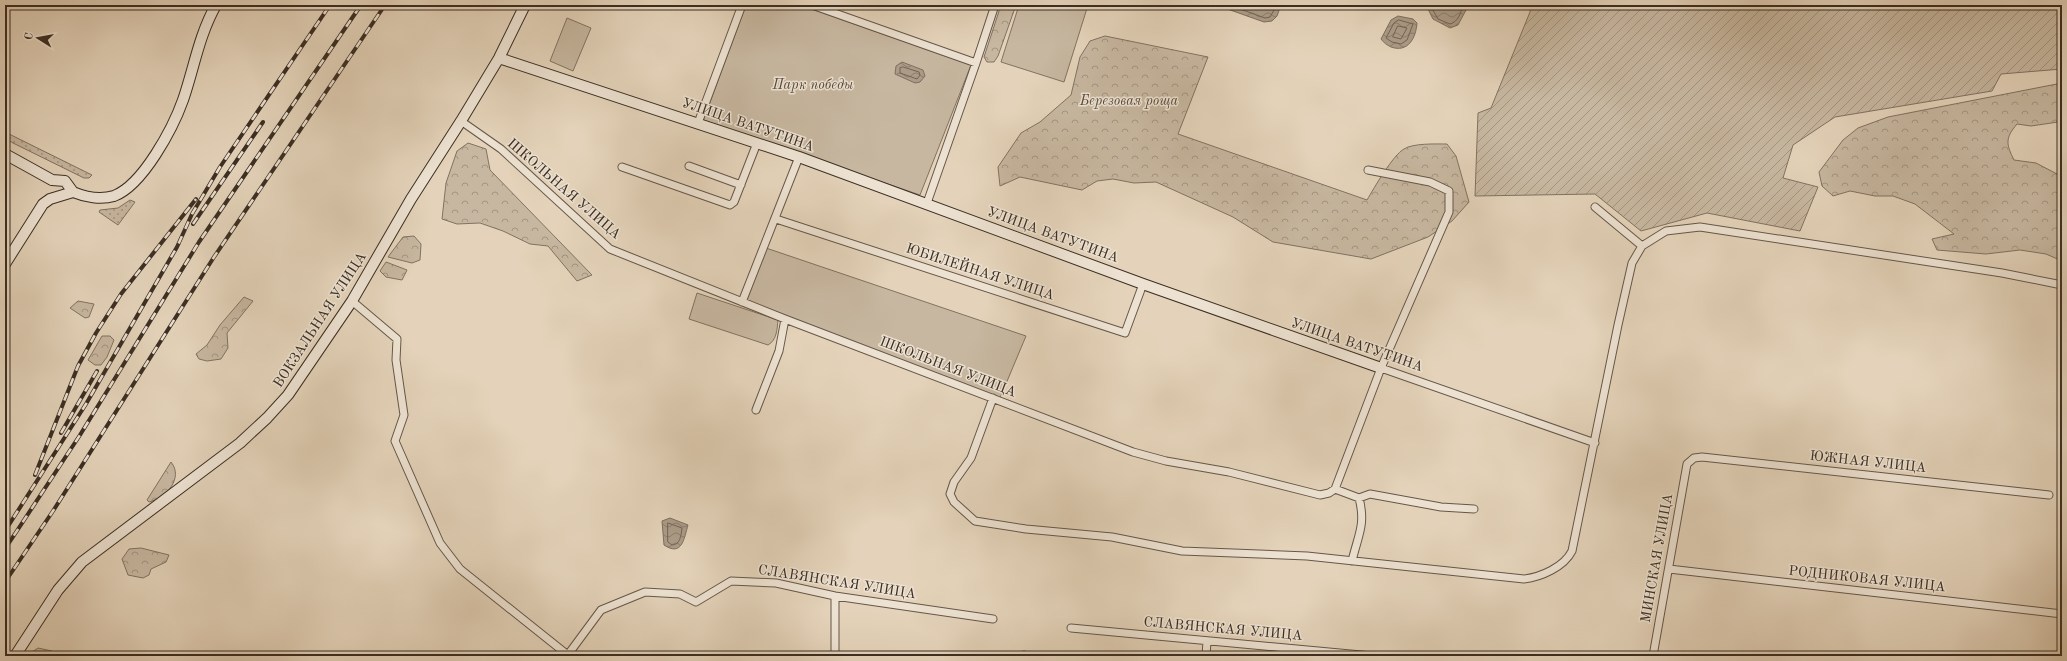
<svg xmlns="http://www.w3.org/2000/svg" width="2067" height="661" viewBox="0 0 2067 661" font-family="'Old Standard TT',serif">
  <defs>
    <pattern id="grass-dots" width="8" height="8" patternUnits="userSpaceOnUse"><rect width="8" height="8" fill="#c7b7a0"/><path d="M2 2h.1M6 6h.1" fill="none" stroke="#a39582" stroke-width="1.8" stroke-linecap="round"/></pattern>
    <pattern id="forest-crowns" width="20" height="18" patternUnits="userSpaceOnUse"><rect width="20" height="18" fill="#c7b7a0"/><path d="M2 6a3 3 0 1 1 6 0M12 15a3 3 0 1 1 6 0" fill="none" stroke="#a39582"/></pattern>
    <pattern id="garden-furrows" width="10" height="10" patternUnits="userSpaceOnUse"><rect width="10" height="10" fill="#c7b7a0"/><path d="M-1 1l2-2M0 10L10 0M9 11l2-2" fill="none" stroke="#a39582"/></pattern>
    <pattern id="water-waves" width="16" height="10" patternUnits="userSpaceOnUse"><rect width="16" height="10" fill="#ab9b87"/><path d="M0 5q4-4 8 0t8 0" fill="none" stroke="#8c7f6e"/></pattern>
  </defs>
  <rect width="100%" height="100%" fill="#e4d3ba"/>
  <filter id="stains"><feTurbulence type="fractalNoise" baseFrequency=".005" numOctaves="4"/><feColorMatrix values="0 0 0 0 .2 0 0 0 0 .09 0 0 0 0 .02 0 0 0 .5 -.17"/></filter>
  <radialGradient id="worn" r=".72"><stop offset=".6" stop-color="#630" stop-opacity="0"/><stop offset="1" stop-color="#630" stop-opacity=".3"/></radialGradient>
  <path fill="url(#grass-dots)" stroke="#817262" d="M5 132 92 175 89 178H84L13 143 5 138Z
    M130 200 135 202 118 225 99 212 100 210 118 208Z"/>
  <path fill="url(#forest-crowns)" stroke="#817262" d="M1001 5H1016L998 56 994 62H987L984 57Z
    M1105 36 1208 57 1178 134 1367 200C1374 188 1393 155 1404 149 1413 143 1436 144 1447 144L1456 156 1469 202 1452 221 1428 237 1371 259 1273 242 1233 217 1156 182 1134 183 1113 179 1097 181 1082 190 1020 177 1000 186 998 167 1021 133 1040 122 1071 95 1080 57 1090 41Z
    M2062 83V119L2058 122 2031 126 2017 124C2005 138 2006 144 2014 160L2036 163 2057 174H2062V261L2046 254 2020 250 1986 254 1937 250 1932 239 1954 234 1915 204 1893 196H1875L1850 191 1833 196 1822 186 1819 172 1843 140 1858 128 1888 117Z
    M468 143 486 149 490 170 592 275 577 281 548 246 530 244 503 231 480 223 457 224 442 219 446 183 457 151Z
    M414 236 421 244 420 260 412 263 388 257 403 237Z
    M386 262 407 270 402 280 386 277 380 271Z
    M244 297 253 301 227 333 228 348 221 359 207 361 199 359 196 354 207 345 220 325Z
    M78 301 94 304 89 317 85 318 70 308Z
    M102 336H110L114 340 107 357 101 365H95L88 360Z
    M171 462C184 478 166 498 149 502L147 500Z
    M141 548 169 555 166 562 151 569 149 575 143 578 128 575 122 559 129 549Z
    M38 648 52 651 54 656H26Z"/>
  <path fill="#c7b7a0" stroke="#817262" d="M746 5H800L971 65 920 195 703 121Z
    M1019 5H1088L1064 82 1001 62Z
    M567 18 591 28 573 71 550 61Z
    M766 248 1026 336 1000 398 744 301Z
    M697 293 778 320C777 329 777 340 768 345L689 319Z"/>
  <path fill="url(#garden-furrows)" stroke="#817262" d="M1531 5H2062V69L2001 74 1992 91 1835 117 1793 145 1783 178 1818 187 1800 231 1707 213 1641 231 1595 194 1475 196 1478 113 1491 108 1530 12Z"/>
  <path fill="url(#water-waves)" stroke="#7e6f5f" d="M1196 5H1281L1277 16 1272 21 1264 22 1219 6 1200 8Z
    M1426 5H1465L1466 10 1458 25 1450 28 1433 19Z
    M1398 16 1413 19 1417 23C1416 38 1408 53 1391 47 1387 45 1384 43 1381 39L1391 20Z
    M902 62 923 70 925 76 920 82 915 83 895 74 896 66Z
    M670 518 688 525C684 539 682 557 664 545L662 521Z"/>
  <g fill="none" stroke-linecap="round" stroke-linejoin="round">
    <path stroke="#736455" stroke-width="1" d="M1229 5 1265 18 1270 17 1277 5
      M1430 5 1438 19 1450 24C1458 22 1462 12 1462 5
      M1399 20 1413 24 1407 40 1401 44 1392 42 1386 38 1394 23Z
      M1398 26 1407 28 1401 39 1393 37Z
      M903 67 919 72 920 75 917 79 900 73V68Z
      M668 523 682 528C681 536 680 545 672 545L668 542Z"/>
    <g stroke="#655749" stroke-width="9">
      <path id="street" d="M812 5 976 63
        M461 121 501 149 610 249 785 319 1133 452 1166 461 1229 472 1320 495 1329 493 1335 489 1359 498 1370 494 1441 507 1474 509
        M698 123 742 5
        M689 166 741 185
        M622 167 730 205 734 202 757 143
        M927 203 976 63 995 5
        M1595 207 1642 246 1666 231 1700 227 2002 273 2062 285
        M776 219 1125 333 1143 284
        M352 301 397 339 396 360 404 415 395 441 440 543 460 569 569 656
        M742 302 799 157
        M1381 368 1595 443
        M993 398 971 458 954 482 950 494 954 502 975 521 1026 529 1112 537 1182 551 1307 556 1524 579C1541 577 1564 567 1572 551L1618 325 1632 263 1642 246
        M756 410 779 351 785 319
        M1335 489 1381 368 1449 212V191L1430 182 1368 170
        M1352 561C1358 535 1366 525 1359 498
        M1669 569 2062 614
        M835 596V656
        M1071 628 1372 656
        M567 656 601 610 645 592 680 594 696 602 731 581 776 583 835 596 993 619
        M1023 656 1024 655
        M1206 656 1207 641
        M1653 656 1687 464 1694 458 1702 457 2049 495"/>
    </g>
    <g stroke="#3b2e23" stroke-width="12">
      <path id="secondary" d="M499 58 799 157 1143 284 1381 368
        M5 154 52 180 65 181 73 192
        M73 192C85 197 101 200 114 196 143 185 173 128 183 100 194 68 199 35 216 5
        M5 264 43 204 50 199 73 192
        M15 656 58 590 82 562 240 443 267 418 288 395 352 301 411 199 461 121 499 58 525 5"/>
    </g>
    <use href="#street" stroke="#ede2d2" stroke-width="7"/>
    <use href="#secondary" stroke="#ede2d2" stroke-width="10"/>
    <g stroke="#3b2e23" stroke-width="4">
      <path id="rail" d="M193 224 263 122
        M61 433 97 371
        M35 475 78 366 96 333 121 294 196 199
        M5 531 86 404 177 247 192 214 220 167 330 5
        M5 549 80 435 199 242 361 5
        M5 582 53 511 214 257 385 5"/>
    </g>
    <use href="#rail" stroke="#ede2d2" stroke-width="2.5" stroke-dasharray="8" stroke-linecap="butt"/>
  </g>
  <g text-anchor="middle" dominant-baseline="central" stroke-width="3" stroke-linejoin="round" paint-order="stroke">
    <g font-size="14" font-style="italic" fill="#57493c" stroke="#ede2d2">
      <text x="813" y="85">Парк победы</text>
      <text x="1129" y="101">Березовая роща</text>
    </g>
    <g font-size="14" fill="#3b2e23" stroke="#ede2d2">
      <text transform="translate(748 125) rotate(19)">УЛИЦА ВАТУТИНА</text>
      <text transform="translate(564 189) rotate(41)">ШКОЛЬНАЯ УЛИЦА</text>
      <text transform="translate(1053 235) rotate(20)">УЛИЦА ВАТУТИНА</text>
      <text transform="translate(980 272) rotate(18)">ЮБИЛЕЙНАЯ УЛИЦА</text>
      <text transform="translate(320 320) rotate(-57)">ВОКЗАЛЬНАЯ УЛИЦА</text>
      <text transform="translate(1357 345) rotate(19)">УЛИЦА ВАТУТИНА</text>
      <text transform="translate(948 367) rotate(21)">ШКОЛЬНАЯ УЛИЦА</text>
      <text transform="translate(1868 462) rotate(6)">ЮЖНАЯ УЛИЦА</text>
      <text transform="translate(1657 558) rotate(-80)">МИНСКАЯ УЛИЦА</text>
      <text transform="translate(1867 579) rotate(6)">РОДНИКОВАЯ УЛИЦА</text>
      <text transform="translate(837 582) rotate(9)">СЛАВЯНСКАЯ УЛИЦА</text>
      <text transform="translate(1223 629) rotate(5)">СЛАВЯНСКАЯ УЛИЦА</text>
    </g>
  </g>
  <rect width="2067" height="661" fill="none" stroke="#e4d3ba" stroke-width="20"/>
  <rect x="6" y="6" width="2055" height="649" fill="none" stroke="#3b2e23" stroke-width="2"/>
  <rect x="10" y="10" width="2047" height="641" fill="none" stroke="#3b2e23"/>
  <g transform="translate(38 38) rotate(281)" stroke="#ede2d2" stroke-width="3" paint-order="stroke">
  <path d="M0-3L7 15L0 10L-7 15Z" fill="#3b2e23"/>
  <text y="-6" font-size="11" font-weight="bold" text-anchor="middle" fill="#3b2e23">С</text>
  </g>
  <rect width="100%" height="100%" filter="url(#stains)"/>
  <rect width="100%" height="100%" fill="url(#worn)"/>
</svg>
